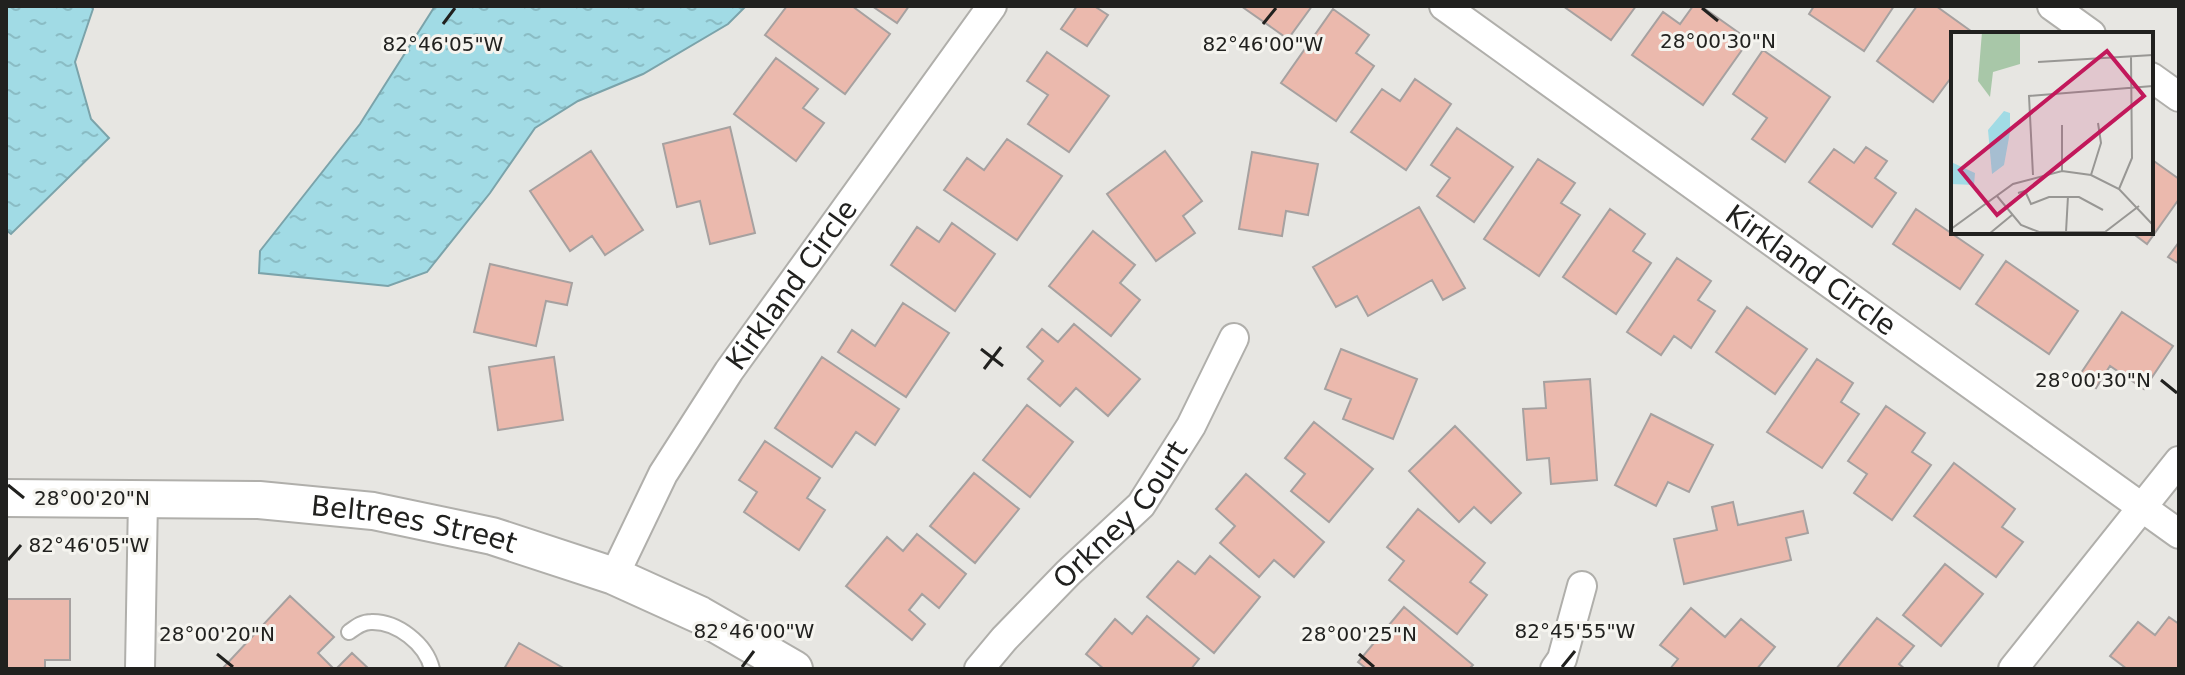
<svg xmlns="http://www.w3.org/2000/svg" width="2185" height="675" viewBox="0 0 2185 675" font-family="'DejaVu Sans',sans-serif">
  <defs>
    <pattern id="water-ripples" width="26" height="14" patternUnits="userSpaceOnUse" patternTransform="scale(2)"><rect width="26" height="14" fill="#a1dbe5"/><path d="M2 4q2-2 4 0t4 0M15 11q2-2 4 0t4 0" fill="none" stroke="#8abcc4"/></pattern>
  </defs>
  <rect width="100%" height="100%" fill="#e7e6e2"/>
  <path fill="url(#water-ripples)" stroke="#7ba3aa" stroke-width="2" d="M6 6H91L93 9 75 62 91 119 109 138 11 234 6 230Z
    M435 6H746L728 24 643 74 578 101 535 128 490 193 427 272 388 286 259 273 260 251 360 124Z"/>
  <path fill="#ebb9ad" stroke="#a6a1a0" stroke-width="2" d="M787 6H852L890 34 845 94 765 35Z
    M872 6H909L897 23Z
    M1077 6H1094L1108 15 1087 46 1061 29Z
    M1241 6H1312L1288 39Z
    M1563 6H1636L1611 40Z
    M1693 6H1701L1749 40 1703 105 1632 55 1663 12 1680 24Z
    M1814 6H1894L1864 51 1809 14Z
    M1917 6H1936L1975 34H1953V75L1933 102 1877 61Z
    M1333 9 1369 35 1356 53 1374 66 1336 121 1281 83Z
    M1763 50 1830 97 1785 162 1752 139 1767 118 1733 94Z
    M1047 52 1109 96 1069 152 1028 124 1048 95 1027 81Z
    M776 58 818 89 803 108 824 123 796 161 734 114Z
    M1415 79 1451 104 1406 170 1351 132 1382 89 1400 101Z
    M730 127 755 233 710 244 700 201 677 207 663 144Z
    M1457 128 1513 167 1474 222 1437 196 1450 178 1431 165Z
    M1007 139 1062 176 1017 240 944 190 967 158 984 170Z
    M1866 147 1887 161 1875 178 1896 193 1872 227 1809 182 1834 149 1854 163Z
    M591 151 643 230 605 255 592 236 570 251 530 191Z
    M1165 151 1202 201 1183 216 1195 233 1156 261 1107 194Z
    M1252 152 1318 164 1308 215 1286 211 1282 236 1239 229Z
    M1538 159 1575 183 1561 203 1580 215 1539 276 1484 239Z
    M2151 159 2179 179V199L2147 244 2131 232H2151Z
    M1419 207 1465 288 1443 300 1432 280 1368 316 1357 296 1336 307 1313 267Z
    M1610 209 1645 234 1633 251 1651 263 1616 314 1563 277Z
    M1916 209 1983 255 1960 289 1893 244Z
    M952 223 995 254 955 311 891 265 917 227 939 242Z
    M1093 231 1135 265 1120 283 1140 300 1111 336 1049 286Z
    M2179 242V264L2168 257Z
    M1677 258 1711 281 1698 300 1715 311 1691 348 1674 336 1661 355 1627 332Z
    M2006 261 2078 311 2049 354 1976 304Z
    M490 264 572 283 567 305 546 301 536 346 474 332Z
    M903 303 949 333 906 397 838 352 852 330 875 346Z
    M1747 307 1807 349 1775 394 1716 352Z
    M2122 312 2173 346 2144 389 2110 366 2096 388 2079 376Z
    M1074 324 1140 379 1108 416 1076 388 1060 406 1028 379 1043 361 1027 347 1042 329 1058 342Z
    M1341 349 1417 379 1393 439 1343 419 1351 399 1325 389Z
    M554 357 563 420 498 430 489 367Z
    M822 357 899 409 875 445 856 432 832 467 775 428Z
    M1817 359 1853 383 1841 402 1859 414 1822 468 1767 432Z
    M1590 379 1597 480 1551 484 1549 458 1527 460 1523 409 1546 408 1544 382Z
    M1027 405 1073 442 1030 497 983 460Z
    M1886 406 1925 433 1912 452 1931 465 1892 520 1854 493 1867 474 1848 461Z
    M1651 414 1713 445 1689 492 1668 482 1656 506 1615 485Z
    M1314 422 1373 469 1329 522 1291 491 1305 474 1285 458Z
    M1455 426 1521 493 1491 523 1474 507 1459 522 1409 471Z
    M765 441 820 478 807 498 825 510 799 550 744 512 757 492 739 480Z
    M1954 463 2015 509 2002 527 2023 542 1996 577 1914 516Z
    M974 473 1019 509 975 563 930 526Z
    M1246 474 1324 542 1294 577 1274 560 1259 577 1220 543 1235 526 1216 509Z
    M1733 502 1738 525 1803 511 1808 533 1786 538 1791 560 1684 584 1674 539 1717 530 1712 507Z
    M1418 509 1485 563 1470 582 1487 595 1457 634 1389 580 1404 561 1387 547Z
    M917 534 966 574 939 608 922 594 909 610 925 624 912 640 846 586 887 537 903 551Z
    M1210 556 1260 597 1214 653 1147 597 1178 561 1195 574Z
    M1945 564 1983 594 1941 646 1903 615Z
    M290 596 334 637 318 653 334 669H222Z
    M6 599H70V660H45V669H6Z
    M1404 607 1473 665 1469 669H1367L1358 662Z
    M1691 608 1725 637 1741 619 1775 647 1757 669H1670L1678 659 1660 645Z
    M1147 616 1199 659 1191 669H1104L1086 654 1115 619 1132 634Z
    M2169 617 2179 624V669H2127L2110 656 2138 622 2155 635Z
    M1877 618 1914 646 1899 664 1905 669H1836Z
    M519 643 565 669H504Z
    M352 653 369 669H336Z"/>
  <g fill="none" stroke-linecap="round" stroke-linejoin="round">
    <g stroke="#b0afab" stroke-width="18">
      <path id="service" d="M349 632C356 627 362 622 371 622 397 621 426 644 432 669"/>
    </g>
    <g stroke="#b0afab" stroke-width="32">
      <g id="minor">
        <path id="s1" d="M1444 6 2179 534"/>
        <path d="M2052 6 2091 34"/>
        <path d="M2151 77 2179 97"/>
        <path id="s2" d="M614 576 663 474 729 371 992 6"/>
        <path d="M140 669 143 499"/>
        <path id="s3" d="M979 669 1004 639 1068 573 1141 505 1191 426 1234 338"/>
        <path d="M1555 669 1562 659 1582 586"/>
        <path d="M2013 669 2179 461"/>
      </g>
    </g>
    <g stroke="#b0afab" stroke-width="40">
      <g id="tertiary">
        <path id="s4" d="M6 498 259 500 373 511 492 536 614 576 700 615 794 669"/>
      </g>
    </g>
    <use href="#service" stroke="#fff" stroke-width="14"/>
    <use href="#minor" stroke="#fff" stroke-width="28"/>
    <use href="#tertiary" stroke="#fff" stroke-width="36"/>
  </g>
  <path fill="none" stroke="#21211f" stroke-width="3" d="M1702 8 1718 21M443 24 455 8M1263 24 1276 8M981 349 1003 366M984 369 1001 347M2161 380 2177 393M8 485 24 498M8 560 21 545M217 654 233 667M1359 654 1374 667M742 667 754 651M1562 667 1575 651"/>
  <g text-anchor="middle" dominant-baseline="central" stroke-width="6" stroke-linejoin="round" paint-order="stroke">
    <g font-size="28" fill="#21211f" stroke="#f5f4ef">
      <text stroke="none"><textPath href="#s1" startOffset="452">Kirkland Circle</textPath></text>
      <text stroke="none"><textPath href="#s2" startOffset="342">Kirkland Circle</textPath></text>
      <text stroke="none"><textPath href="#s3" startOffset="210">Orkney Court</textPath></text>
      <text stroke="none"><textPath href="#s4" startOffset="410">Beltrees Street</textPath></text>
    </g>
  </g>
  <g transform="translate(1951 32)">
    <rect width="202" height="202" fill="#e7e6e2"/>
    <path d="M31 0H69V32L42 40 39 65 27 49Z" fill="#a8c7a8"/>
    <path d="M53 79 59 81V100L53 133 41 142 37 98ZM0 130 24 141 23 153 0 152Z" fill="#a1dbe5"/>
    <path fill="none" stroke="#989794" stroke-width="2" d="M87 30 202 23M111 93V139M82 143 78 64 202 54M140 143 150 111 147 91M168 157 181 126 180 25M67 161 74 159 80 172 98 165H128L152 178M46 164 70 193 88 200H154L188 174M0 197 62 152 111 139 140 143 168 157 202 193M115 200 117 164M38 202 61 183"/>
    <path fill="#c2185b" fill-opacity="0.15" stroke="#c2185b" stroke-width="4" d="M156 19 193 64 46 183 9 138Z"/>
    <rect width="202" height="202" fill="none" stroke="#21211f" stroke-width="4"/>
  </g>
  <g font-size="20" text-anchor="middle" fill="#21211f" stroke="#f5f4ef" stroke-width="6" stroke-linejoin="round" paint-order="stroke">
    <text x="1718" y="48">28°00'30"N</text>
    <text x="443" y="51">82°46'05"W</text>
    <text x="1263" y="51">82°46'00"W</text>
    <text x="2093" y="387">28°00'30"N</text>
    <text x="92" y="505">28°00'20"N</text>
    <text x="89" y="552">82°46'05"W</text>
    <text x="754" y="638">82°46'00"W</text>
    <text x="1575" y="638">82°45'55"W</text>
    <text x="217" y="641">28°00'20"N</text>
    <text x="1359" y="641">28°00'25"N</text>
  </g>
  <rect width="2185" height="675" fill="none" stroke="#21211f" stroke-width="16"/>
</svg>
